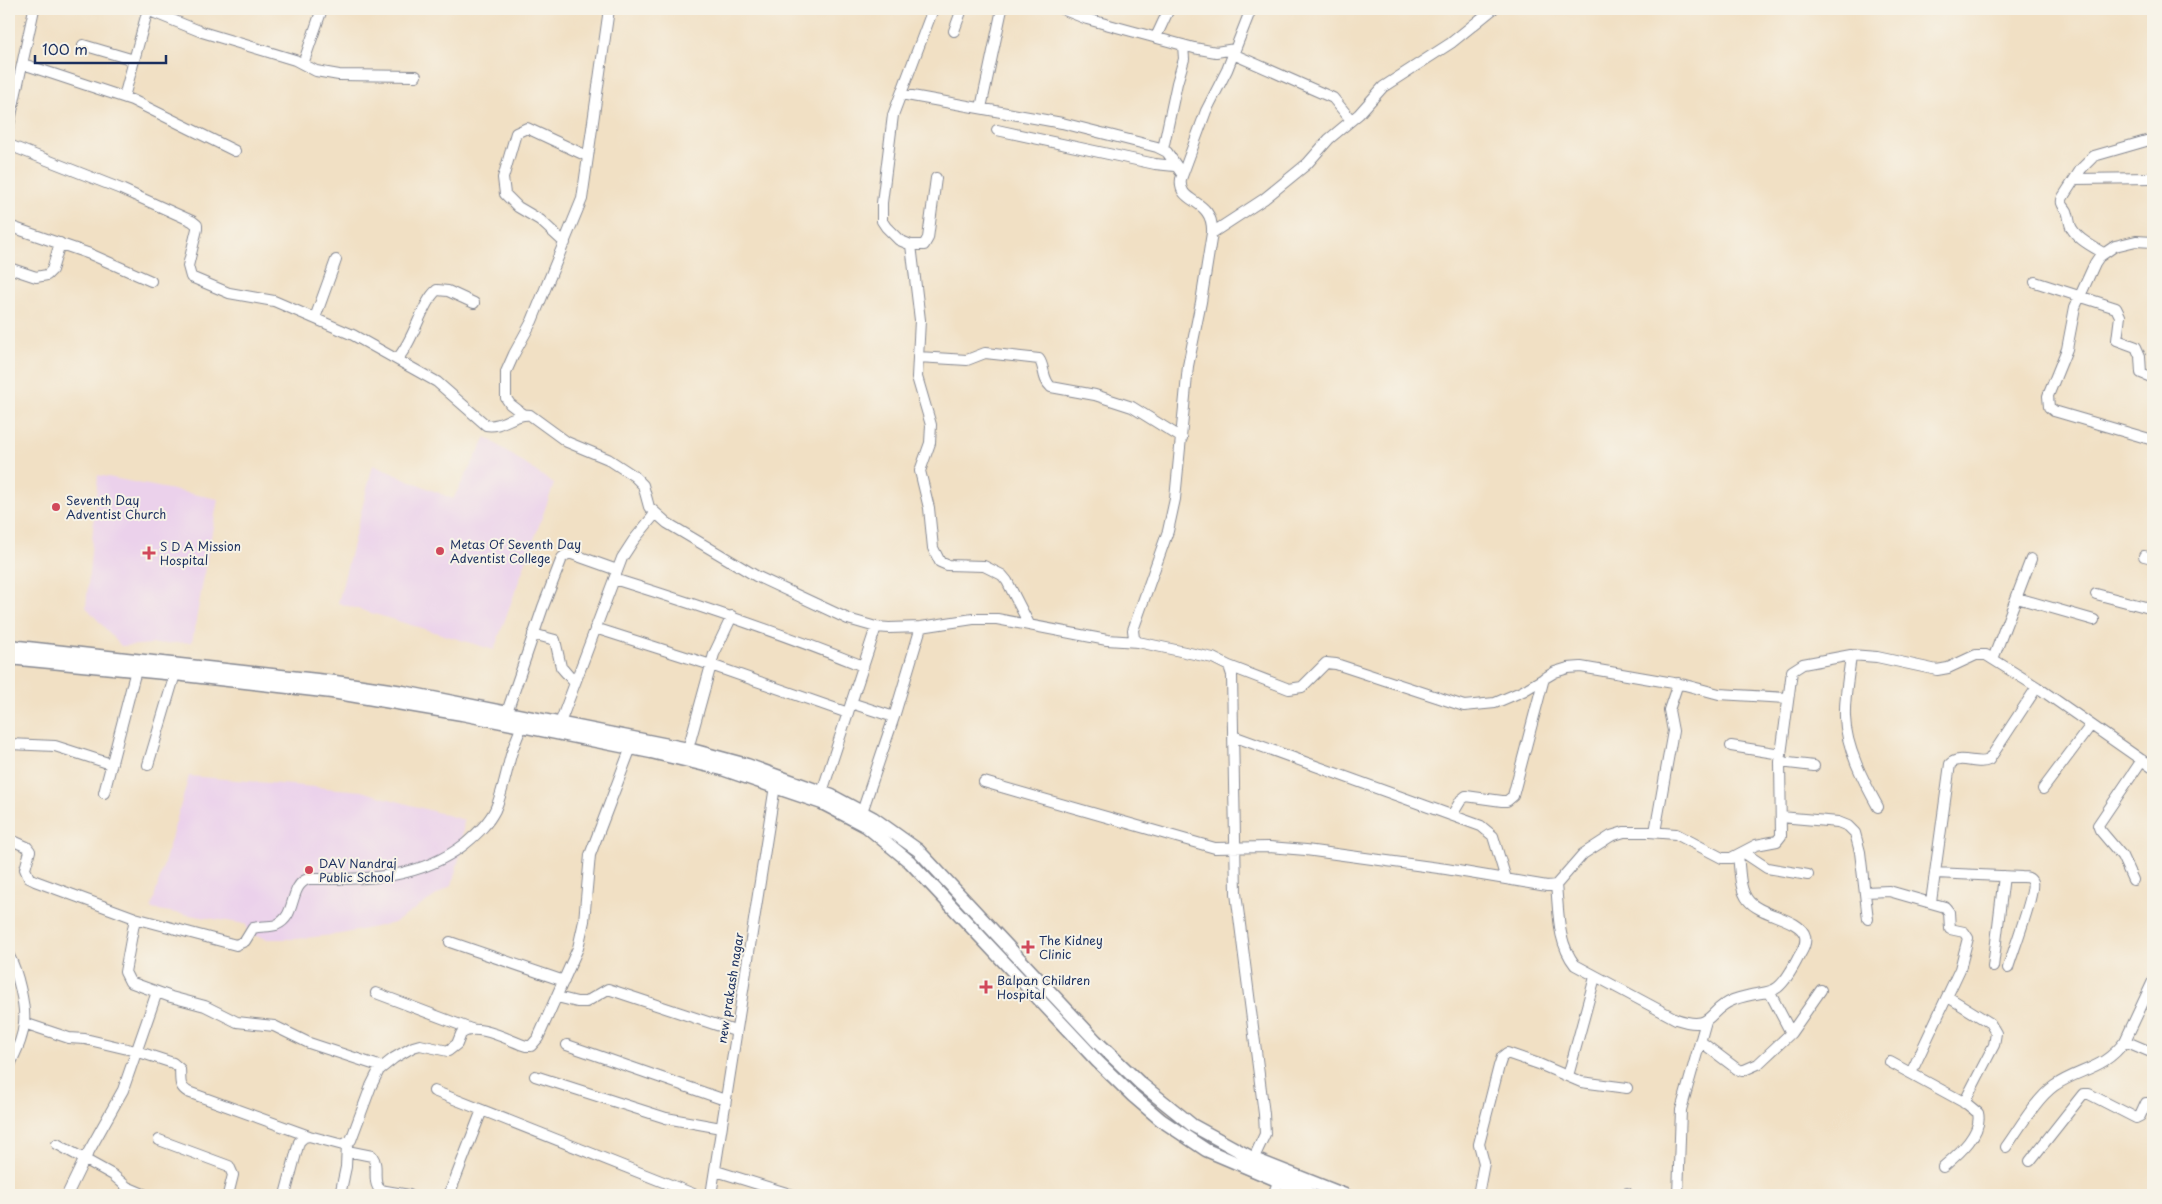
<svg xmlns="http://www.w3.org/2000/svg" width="2162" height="1204" viewBox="0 0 2162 1204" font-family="'Playpen Sans',sans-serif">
  <rect width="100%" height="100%" fill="#f7f3e8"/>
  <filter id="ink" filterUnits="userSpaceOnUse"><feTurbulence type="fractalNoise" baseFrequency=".02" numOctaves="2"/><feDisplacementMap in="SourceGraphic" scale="10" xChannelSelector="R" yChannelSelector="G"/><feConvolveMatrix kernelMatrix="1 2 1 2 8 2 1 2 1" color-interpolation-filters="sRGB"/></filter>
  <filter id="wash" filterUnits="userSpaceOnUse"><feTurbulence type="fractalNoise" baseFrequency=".0096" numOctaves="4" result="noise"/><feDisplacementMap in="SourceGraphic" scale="20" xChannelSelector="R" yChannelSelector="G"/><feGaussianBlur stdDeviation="1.12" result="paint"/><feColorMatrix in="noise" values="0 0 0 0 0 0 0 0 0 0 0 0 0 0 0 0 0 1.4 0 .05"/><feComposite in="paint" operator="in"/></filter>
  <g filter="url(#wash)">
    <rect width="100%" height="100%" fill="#f1e0c4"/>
    <path fill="#ebd1eb" d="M486 437 554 484 494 650 338 603 373 465 453 499Z
      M98 475 218 499 192 642 121 646 86 607Z
      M189 776 361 791 464 820 460 855 452 885 394 923 341 934 296 939H268L248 934 246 924 151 909Z"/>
  </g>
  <g filter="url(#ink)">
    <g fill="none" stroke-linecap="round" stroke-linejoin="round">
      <g stroke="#868891" stroke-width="12">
        <path id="minor" d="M145 9 202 32 295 60 316 71 339 75 416 76
          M933 9 893 115 882 203V221L886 227 899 240 911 245 920 320 917 377 931 425 930 443 920 471 929 508 933 548 940 562 947 565 984 566 1002 575 1007 581 1029 624
          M1062 9 1087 19 1194 48 1216 52 1235 49
          M1251 9 1227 70 1206 111 1181 179C1177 205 1214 197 1212 233L1201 302 1188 366 1175 499 1168 531 1133 630 1134 638 1138 642 1213 658 1229 666 1232 675 1236 893 1264 1114 1265 1134 1251 1164
          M954 31 962 9
          M1156 37 1169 9
          M83 45 134 60
          M1233 54 1333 98 1351 120
          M23 64 132 100 235 151
          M303 64 322 9
          M901 94 1062 123 1157 147 1167 152 1182 174
          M124 97 148 9
          M981 108 1002 9
          M9 125 34 9
          M997 130 1155 164 1175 166
          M9 145 121 189 192 221 197 225V229L188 266 191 277 229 293 274 301 353 335 437 382 486 425C503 428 513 413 530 415L567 442 608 459 634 476 643 485 649 507 667 523 756 576 848 619 876 627 889 628 921 627 973 619H997L1107 640 1138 642
          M1163 149 1177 83 1184 59 1183 45
          M2075 179 2153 178
          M9 226 90 254 151 281
          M1212 233 1264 199 1307 164 1329 139 1359 114 1383 87 1451 43 1493 9
          M2153 242 2136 241 2115 246 2099 257 2095 263 2075 307 2067 349 2048 396 2049 407 2054 411 2153 440
          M565 243 540 220 518 207 505 194 503 178 516 133 527 128 587 156
          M911 245H924L928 238 936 178
          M2103 253C2092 246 2077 239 2071 227 2069 222 2069 216 2067 211 2063 205 2060 204 2063 197L2081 169 2094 156 2153 139
          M9 268 36 277 47 275 52 270 60 243
          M2035 282 2116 308 2120 316 2117 340 2136 347 2140 356 2141 373 2153 378
          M315 318 336 260
          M918 357 967 360 985 353 1039 359C1045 367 1042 379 1051 387L1095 395 1132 407 1182 438
          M397 359C414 341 422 302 437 290L448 291 474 303
          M523 414 510 404 506 398V372L514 354 532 321 582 199 609 9
          M2144 556 2153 558
          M614 579C698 605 781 633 863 666
          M2096 594 2153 609
          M2017 598 2094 620
          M595 628 711 665 848 713
          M533 634 555 640 561 667 574 682
          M1851 655C1849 675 1844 697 1845 717 1846 748 1863 780 1878 807
          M1993 659 2031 559
          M1229 666 1289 689 1302 687 1326 663 1336 664 1464 706 1495 703 1523 691 1555 672 1568 668 1581 667 1685 685 1719 694 1788 698
          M851 703 894 717
          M507 712 543 607 562 558 567 554H572L617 570
          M560 723 622 558 633 541 655 514
          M1233 736 1481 826 1493 836 1506 879
          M9 744 55 746 111 764
          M1731 746 1781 754
          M688 749 714 654 732 616
          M1780 762 1814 766
          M148 765 175 674
          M984 782 1215 848 1269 847 1306 850 1446 869 1547 886 1556 885 1583 854 1611 836 1624 832H1649L1676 834 1722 858H1731L1756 845 1777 841 1781 836 1780 762 1792 671 1803 664 1851 655 1877 657 1937 670 1948 668 1976 655H1986L2037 687 2153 768
          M2043 789 2091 725
          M822 792 876 627
          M104 793 136 670
          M862 812 894 717 921 627
          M1452 815 1461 800 1466 796 1502 801H1507L1513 796 1544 678
          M1781 817 1838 822 1848 826 1855 833 1860 852 1868 919
          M1655 832 1673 731 1669 710 1678 683
          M9 839 27 847 30 851 25 869 29 878 35 881 135 918 236 945 245 941 253 928C260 926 269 927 276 925 298 916 288 886 308 879 365 879 417 881 465 844 477 834 488 824 495 810 503 792 506 773 511 755 514 745 518 735 522 726
          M1743 852 1767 868 1808 875
          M1935 873 2022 877C2026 877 2030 877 2032 882 2036 891 2012 954 2008 968
          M2133 880 2122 856 2100 830 2098 825 2142 760
          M1556 885C1559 913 1557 942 1575 965L1676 1019C1715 1032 1706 1010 1733 1000 1770 986 1774 1004 1797 960 1801 952 1807 945 1805 936 1800 918 1760 916 1748 900 1739 889 1740 869 1738 855
          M1865 892 1889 891 1945 907 1949 912 1950 929 1964 932 1968 938 1960 969 1911 1073
          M1931 902 1950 764C1960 754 1977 766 1989 760L2037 687
          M135 918 125 972 130 982 171 997 205 1006 237 1022 274 1026 309 1043 382 1067
          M450 942 564 981
          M9 956C17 970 26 1006 24 1023 23 1039 15 1053 9 1067
          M1993 967 2004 876
          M376 993 471 1029
          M557 997 577 1002H586L608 989 735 1031
          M1948 997 1990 1023 1996 1033 1994 1045 1964 1103
          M24 1023 69 1038 85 1039 136 1051 173 1063 180 1069C181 1080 178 1086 188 1092L309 1136
          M1791 1033 1821 990
          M1700 1041 1737 1069 1742 1071 1758 1064 1791 1033 1770 993
          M2125 1041 2153 1053
          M567 1045 725 1100
          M1890 1062 1967 1104 1978 1113C1983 1134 1957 1155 1943 1167
          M535 1076 666 1118 721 1128
          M1568 1076 1595 977
          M434 1091 696 1195
          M159 1140 229 1166 233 1175 228 1195
          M57 1144 113 1175 127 1187 146 1195
          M2006 1147C2019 1129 2036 1099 2054 1086 2080 1068 2104 1070 2125 1041L2153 981
          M347 1151 372 1156C380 1167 371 1180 380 1190L409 1195
          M2030 1161 2083 1094H2089L2136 1118 2140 1116 2146 1103H2153
          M716 1171 793 1195
          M67 1195 84 1160 123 1090 157 992
          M285 1195 299 1142 304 1137 309 1136 343 1145 351 1140 371 1086 379 1070 394 1058 413 1047 420 1045 448 1051 457 1044 461 1034C475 1021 510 1041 526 1046H531L538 1038 578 948 584 921 590 855 633 742
          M340 1195 346 1167 347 1144
          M449 1195 482 1110
          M711 1195 775 786
          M1273 1195 1281 1175
          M1478 1195 1484 1163 1479 1144 1499 1066 1502 1057 1507 1053 1539 1064 1581 1082 1627 1088
          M1627 1195V1193
          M1678 1195 1681 1110 1706 1021"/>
      </g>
      <g stroke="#868891" stroke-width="15">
        <path id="major" d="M9 646 335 682 403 692 688 749 747 765 832 796 873 818 918 850 1096 1041 1140 1083 1181 1116 1192 1125 1254 1159 1345 1195
          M9 658 175 674 332 692 462 714 651 752 722 769 822 803 866 826 910 862 1097 1061 1133 1096 1161 1120 1206 1150 1312 1195"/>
      </g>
      <use href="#minor" stroke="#fff" stroke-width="10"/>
      <use href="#major" stroke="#fff" stroke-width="12"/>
    </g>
  </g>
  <g fill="#d1495b" stroke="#f7f3e8" stroke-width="2">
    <circle cx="56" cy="507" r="5"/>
    <circle cx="440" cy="551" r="5"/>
    <path d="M146.5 545.5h5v5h5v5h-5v5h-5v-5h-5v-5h5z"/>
    <circle cx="309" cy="870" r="5"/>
    <path d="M1025.5 939.5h5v5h5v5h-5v5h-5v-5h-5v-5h5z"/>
    <path d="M983.5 979.5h5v5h5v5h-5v5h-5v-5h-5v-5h5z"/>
  </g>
  <g text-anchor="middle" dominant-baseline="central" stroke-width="4" stroke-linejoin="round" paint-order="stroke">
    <g font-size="12" fill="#1b2f5e" stroke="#f7f3e8" text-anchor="start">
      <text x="66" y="500">Seventh Day<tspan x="66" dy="14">Adventist Church</tspan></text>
      <text x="450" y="544">Metas Of Seventh Day<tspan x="450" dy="14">Adventist College</tspan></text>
      <text x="160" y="546">S D A Mission<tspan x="160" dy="14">Hospital</tspan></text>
      <text x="319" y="863">DAV Nandraj<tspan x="319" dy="14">Public School</tspan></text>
      <text x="1039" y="940">The Kidney<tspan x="1039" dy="14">Clinic</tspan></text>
      <text x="997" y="980">Balpan Children<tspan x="997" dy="14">Hospital</tspan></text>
    </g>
    <g font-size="12" fill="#1b2f5e" stroke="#f7f3e8">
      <text transform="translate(730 988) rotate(-81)">new prakash nagar</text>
    </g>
  </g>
  <rect width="2162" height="1204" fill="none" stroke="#f7f3e8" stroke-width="30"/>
  <path d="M35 55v8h131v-8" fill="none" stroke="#1b2f5e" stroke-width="2.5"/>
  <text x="42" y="55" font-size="15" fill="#1b2f5e" stroke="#f7f3e8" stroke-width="4" paint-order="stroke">100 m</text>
</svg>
